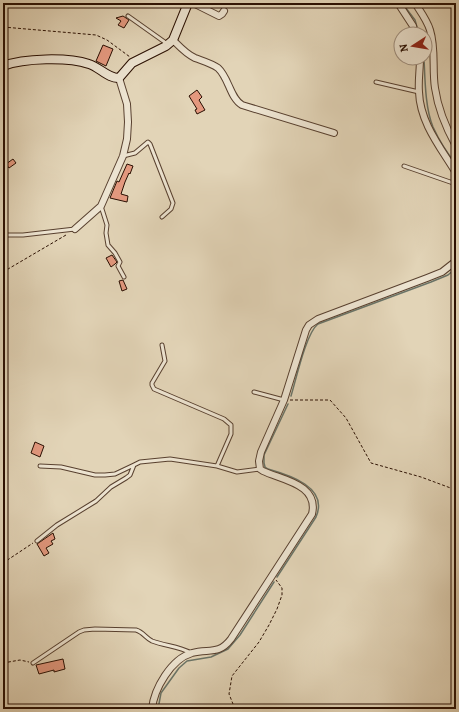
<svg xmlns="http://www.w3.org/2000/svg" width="459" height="712" viewBox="0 0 459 712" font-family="Alegreya,serif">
  <rect width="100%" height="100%" fill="#e2d4b7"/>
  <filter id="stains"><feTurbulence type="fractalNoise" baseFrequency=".005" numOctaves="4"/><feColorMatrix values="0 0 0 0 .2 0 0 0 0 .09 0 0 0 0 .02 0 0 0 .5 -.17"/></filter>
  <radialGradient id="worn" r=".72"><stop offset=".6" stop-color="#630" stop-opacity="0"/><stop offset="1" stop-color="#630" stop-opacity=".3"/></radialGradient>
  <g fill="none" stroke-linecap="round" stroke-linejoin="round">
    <path stroke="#6a7468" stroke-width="1.5" d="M402 3 415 20 419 34
      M424 58C425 78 425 108 433 127 439 140 447 153 456 164
      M291 396C296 380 306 333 318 324L431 282 448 275 456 268
      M277 577 316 517C329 487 289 475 268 469L265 467 264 463V455L288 404
      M158 709 161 693 179 668 187 661 211 657 228 649 240 635 274 582"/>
  </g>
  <path fill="#e3987e" stroke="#2a0f02" d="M123 16 129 20 124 28 118 25 121 21 116 18Z
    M103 45 113 49 106 66 96 61Z
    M197 90 202 97 199 100 205 110 197 114 195 110 197 109 189 96Z
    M13 159 16 163 9 168 6 164Z
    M127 164 133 166 130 174 129 173 125 182 121 194 128 196 127 202 110 198 117 181 119 182Z
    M112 255 117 262 115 264 111 267 106 258Z
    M123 280 127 289 122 291 119 281Z
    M35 442 44 446 40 457 31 453Z
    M53 533 55 539 51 541 53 544 46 548 49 553 44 556 37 544Z
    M63 659 65 669 54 672V670L39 674 36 665Z"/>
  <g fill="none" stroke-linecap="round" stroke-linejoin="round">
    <g stroke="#58402f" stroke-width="5">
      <path id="lane" d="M128 16 166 43
        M376 82 419 92
        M123 156 135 153 148 142 150 144 173 203 171 209 162 217
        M404 166 456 184
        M101 206 107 225 106 233 108 245 115 253 120 262 118 266 124 277
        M3 235H23L75 229
        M162 345 165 361 152 383V385L154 389 224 419 231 425V434L217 466
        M254 392 284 400
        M40 466 61 467 95 475H105L115 474 134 465
        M37 541 57 525 96 501 111 487 126 478 130 475 134 465 140 462 170 459 217 466 237 472 260 469
        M33 663 79 632 84 630 95 629 136 630C143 632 146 638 152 641 165 646 179 646 191 653"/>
    </g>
    <g stroke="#58402f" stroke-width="8">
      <path id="street" d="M193 3 219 16 222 14 224 11
        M398 3 413 26 415 34
        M415 3C420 11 427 20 430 30 436 49 432 69 435 88 438 109 446 128 456 146
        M173 40C180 47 186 54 195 58 203 61 211 63 218 68 229 78 230 98 242 105L334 133
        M420 58C420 70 418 81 419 92 420 123 441 148 456 173
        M75 229 101 206 123 156 127 139 128 122 127 104 119 78
        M152 709C154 689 171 659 192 653 208 648 218 656 231 639L312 514C319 484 282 480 263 471L260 469 259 461 261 452 284 400 306 330 309 325 318 319 427 278 442 272 456 261"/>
    </g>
    <g stroke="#2a0f02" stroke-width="10">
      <path id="secondary" d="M3 66C24 58 68 57 89 64 99 67 109 79 119 78L132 63 166 46 173 40 188 3"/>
    </g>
    <path stroke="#2a0f02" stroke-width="1" stroke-dasharray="3 2" stroke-linecap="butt" d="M3 27 96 35 107 40 130 57
      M3 272 66 235
      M290 400H330L346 418 371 463 421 477 456 490
      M3 563 33 543
      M454 608 456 614
      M3 663 20 660 29 662
      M235 709 229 694 232 676 259 642 269 625 277 609 282 595V588L276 580"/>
    <use href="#lane" stroke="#ece3d0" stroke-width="3"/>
    <use href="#street" stroke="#ece3d0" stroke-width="6"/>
    <use href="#secondary" stroke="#ece3d0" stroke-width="8"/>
  </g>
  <rect width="459" height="712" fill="none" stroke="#e2d4b7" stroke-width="16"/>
  <rect x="4" y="4" width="451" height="704" fill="none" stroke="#2a0f02" stroke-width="2"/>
  <rect x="8" y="8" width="443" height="696" fill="none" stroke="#2a0f02"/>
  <g transform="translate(413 46) rotate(258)"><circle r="19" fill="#ece3d0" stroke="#9e8e7e"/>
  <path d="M0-3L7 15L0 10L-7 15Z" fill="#8f2418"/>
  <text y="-6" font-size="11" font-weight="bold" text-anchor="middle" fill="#2a0f02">N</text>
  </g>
  <rect width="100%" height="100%" filter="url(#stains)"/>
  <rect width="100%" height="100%" fill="url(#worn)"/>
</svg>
